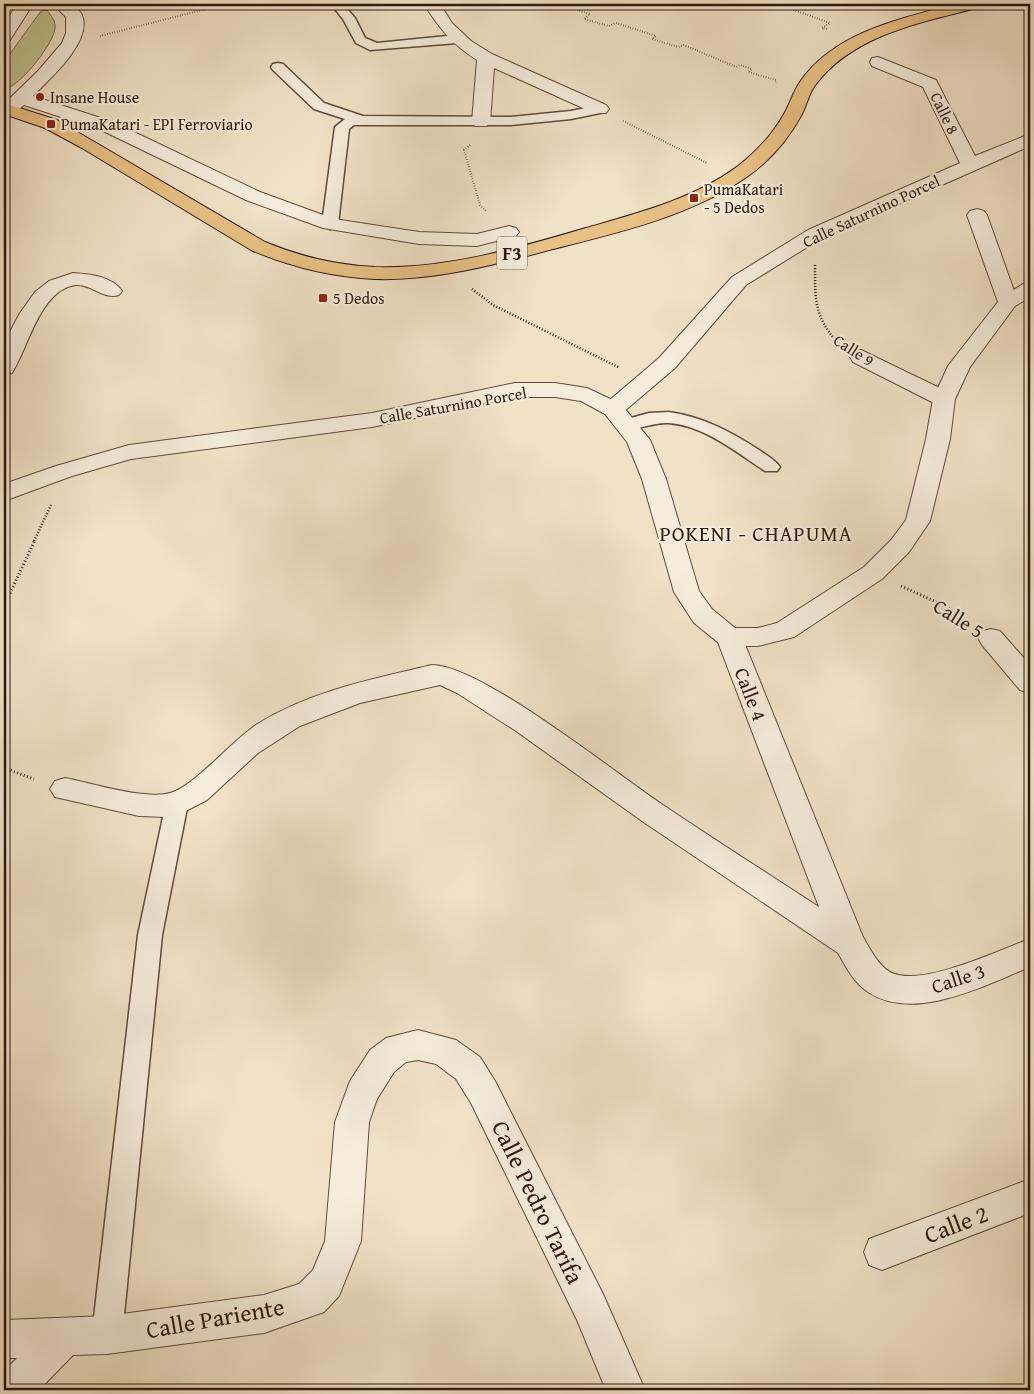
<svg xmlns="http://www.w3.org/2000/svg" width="1034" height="1394" viewBox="0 0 1034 1394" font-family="'Gentium Book Plus',serif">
  <rect width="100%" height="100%" fill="#f0e2c7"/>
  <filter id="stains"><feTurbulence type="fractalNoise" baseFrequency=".004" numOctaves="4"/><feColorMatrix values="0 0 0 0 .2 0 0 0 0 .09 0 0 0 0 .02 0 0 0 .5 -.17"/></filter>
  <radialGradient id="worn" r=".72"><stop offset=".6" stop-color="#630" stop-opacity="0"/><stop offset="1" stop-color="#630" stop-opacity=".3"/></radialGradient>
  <path fill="#c1c191" stroke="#786c50" d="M47 10C51 16 56 21 55 28 55 42 17 91 4 88V62L41 11Z"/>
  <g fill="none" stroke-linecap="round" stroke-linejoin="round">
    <g stroke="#5f4a3c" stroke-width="3">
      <path id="service" d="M331 4H343L355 18 365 38 377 43 457 35 463 39 457 43 370 50 356 43 343 19Z
        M278 63 283 64 324 103 363 116 511 117 571 111 600 105 607 109 605 112 571 119 511 125H354L349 129 338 224 330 229 322 224 335 127 345 119 314 109 273 70 271 67 273 64Z
        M669 412C703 417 730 431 759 450 766 455 775 460 780 467L777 471H765C736 452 705 426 669 423 652 422 634 432 620 429L617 425 620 421 649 413Z
        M177 794 185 797 188 803 162 935 122 1335 117 1345 107 1350 97 1345 92 1335 138 935 166 803 169 797Z"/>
    </g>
    <g stroke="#5f4a3c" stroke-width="2">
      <path id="minor" d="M17 4H33L10 40 4 42V25Z
        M53 4H70C74 7 80 10 82 15 93 41 50 79 33 96L113 122 260 192 334 219 419 232 477 234 509 226 516 228 519 232 516 236 477 246 419 244 323 228 246 200 101 130 24 105 16 112H4V104L38 71 62 43 66 33V17Z
        M424 4H440L452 23 471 41 492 54 606 105 609 109 606 113H594L494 68 490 122 487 126H475L472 122 477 60C453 45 439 28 424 4Z
        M878 57 936 80 975 156 1030 134V146L822 238 746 285 675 368 621 414 613 416 605 414 602 409 605 404 659 358 732 277 808 230 960 163 923 87 872 66 870 62 872 58Z
        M977 209 984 211 987 215 1018 302 1015 306 1008 308 1001 306 998 302 967 215 970 211Z
        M73 273C89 274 112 276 122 291L119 295C103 300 92 284 76 285 40 289 28 349 12 373L4 375V343L20 313 35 292 49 281Z
        M861 350 952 394 955 399 952 404 944 406 936 404 853 362 850 357 853 352Z
        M729 628 738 630 742 637 863 937C870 949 879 967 892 973 923 987 999 950 1030 939V967C985 985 914 1023 868 992 854 983 846 967 838 953L642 821 516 731 457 693 440 685 360 703 300 726 258 753 207 800 178 815 167 817 139 816 55 797 50 789 55 781 65 778C91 783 145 800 170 793 194 787 233 739 259 723 311 691 373 679 432 665 481 665 616 774 663 805 715 840 767 873 819 907L716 637 720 630Z
        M991 629 1000 631 1030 665V693L1020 690 982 645 978 638 982 631Z
        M418 1030 456 1040 480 1057 495 1081 603 1294 645 1390H606L577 1320 471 1103 456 1079 436 1064 418 1060 406 1062 394 1072 377 1099 369 1122 361 1241 339 1296 324 1312 264 1333 107 1354 73 1355 39 1390H4V1371L17 1358H4V1320L107 1316 264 1295 299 1284 313 1270 325 1241 335 1122 350 1081 370 1050 386 1038Z
        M1030 1179V1213L882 1270 869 1265 864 1252 869 1239Z"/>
    </g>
    <g stroke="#5f4a3c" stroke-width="2">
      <path id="tertiary" d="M1030 282V297L1015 306 970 367 955 399 950 439 930 521 909 552 882 579 794 637 758 646H729L720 644 694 623 674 592 642 479 627 442 605 414 581 401 555 397H515L372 427 131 459 72 476 4 501V484L56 466 129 445 372 413 515 383H555L587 388 621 404 650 440 666 479 699 591 712 609 735 628H758L777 623 864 567 891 540 906 520 926 439 933 399 948 366 1001 298 1023 284Z"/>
    </g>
    <g stroke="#2f180e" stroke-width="2">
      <path id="trunk" d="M957 4H983L981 7C923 22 854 34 816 84 809 93 807 104 802 114 789 138 771 160 748 176 693 215 621 232 557 248 497 264 437 281 375 279 331 277 291 267 251 250L82 148 45 128 4 114V103L57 120 265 242C301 257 336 265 375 267 447 269 518 248 586 228 638 213 694 199 738 166 756 152 773 134 784 114 790 104 793 92 800 82 834 32 902 18 957 4Z"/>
    </g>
    <path stroke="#2f180e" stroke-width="2" stroke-dasharray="0.5 2" stroke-linecap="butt" d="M558 4 590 14 584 19 609 26 616 23 656 36 652 39 678 47 684 45 736 67 740 65 752 69 748 72 776 80 775 83
      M777 4 830 23 822 28 827 29
      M100 36 226 4
      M623 121 707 163
      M470 145 464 150 480 205 486 211"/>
    <path stroke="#2f180e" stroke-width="2.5" stroke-dasharray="1 2" stroke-linecap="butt" d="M815 265C815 298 814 316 837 342
      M472 289 493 305 618 367
      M34 541 51 505"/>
    <path stroke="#2f180e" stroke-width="3" stroke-dasharray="1 2.5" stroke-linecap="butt" d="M901 586 945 606 966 620
      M4 606 35 540
      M4 768 34 779"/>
    <use href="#service" fill="#f5ecdb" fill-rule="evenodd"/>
    <use href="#minor" fill="#f5ecdb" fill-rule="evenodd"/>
    <use href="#tertiary" fill="#f5ecdb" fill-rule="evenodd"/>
    <use href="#trunk" fill="#e8c184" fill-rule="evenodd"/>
  </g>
  <path fill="#c1846c" stroke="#2f180e" d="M1030 304V317L1027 315Z"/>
  <g fill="#8f2418" stroke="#f5ecdb" stroke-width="2">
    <circle cx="40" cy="97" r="5"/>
    <rect x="46" y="119" width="10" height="10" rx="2.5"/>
    <rect x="689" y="193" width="10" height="10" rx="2.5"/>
    <rect x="318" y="293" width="10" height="10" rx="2.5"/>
  </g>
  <g text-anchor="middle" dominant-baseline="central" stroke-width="4.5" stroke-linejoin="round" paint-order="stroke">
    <g font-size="16" fill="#2f180e" stroke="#f5ecdb" text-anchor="start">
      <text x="50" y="97">Insane House</text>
      <text x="61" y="124">PumaKatari - EPI Ferroviario</text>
      <text x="704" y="189">PumaKatari<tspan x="704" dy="18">- 5 Dedos</tspan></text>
      <text x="333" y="298">5 Dedos</text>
    </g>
    <g font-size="16" fill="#2f180e" stroke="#f5ecdb">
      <text transform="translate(945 113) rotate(64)">Calle 8</text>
      <text transform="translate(871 211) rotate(-25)">Calle Saturnino Porcel</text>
      <text transform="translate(854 350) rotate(33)">Calle 9</text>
      <text transform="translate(453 405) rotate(-10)">Calle Saturnino Porcel</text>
    </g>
    <rect fill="#f5ecdb" stroke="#6a584c" stroke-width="1" x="497" y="236.5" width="30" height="33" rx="4"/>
    <g font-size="19" font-weight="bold" fill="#2f180e">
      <text x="512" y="253">F3</text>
    </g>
    <g font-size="20" fill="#2f180e" stroke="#f5ecdb">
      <text transform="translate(959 618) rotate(32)">Calle 5</text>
      <text transform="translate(751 694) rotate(69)">Calle 4</text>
      <text transform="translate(958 978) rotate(-18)">Calle 3</text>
    </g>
    <g font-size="21" letter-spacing="1" fill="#2f180e" stroke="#f5ecdb">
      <text x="756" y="533">POKENI - CHAPUMA</text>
    </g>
    <g font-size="24" fill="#2f180e" stroke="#f5ecdb">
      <text transform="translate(538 1202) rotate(64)">Calle Pedro Tarifa</text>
      <text transform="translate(956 1224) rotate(-21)">Calle 2</text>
      <text transform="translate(215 1318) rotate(-10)">Calle Pariente</text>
    </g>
  </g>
  <rect width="1034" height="1394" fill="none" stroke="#f0e2c7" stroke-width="20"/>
  <rect x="5" y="5" width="1024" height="1384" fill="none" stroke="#2f180e" stroke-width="2.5"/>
  <rect x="10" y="10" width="1014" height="1374" fill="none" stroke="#2f180e"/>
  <rect width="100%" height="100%" filter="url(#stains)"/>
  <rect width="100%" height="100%" fill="url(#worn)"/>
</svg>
